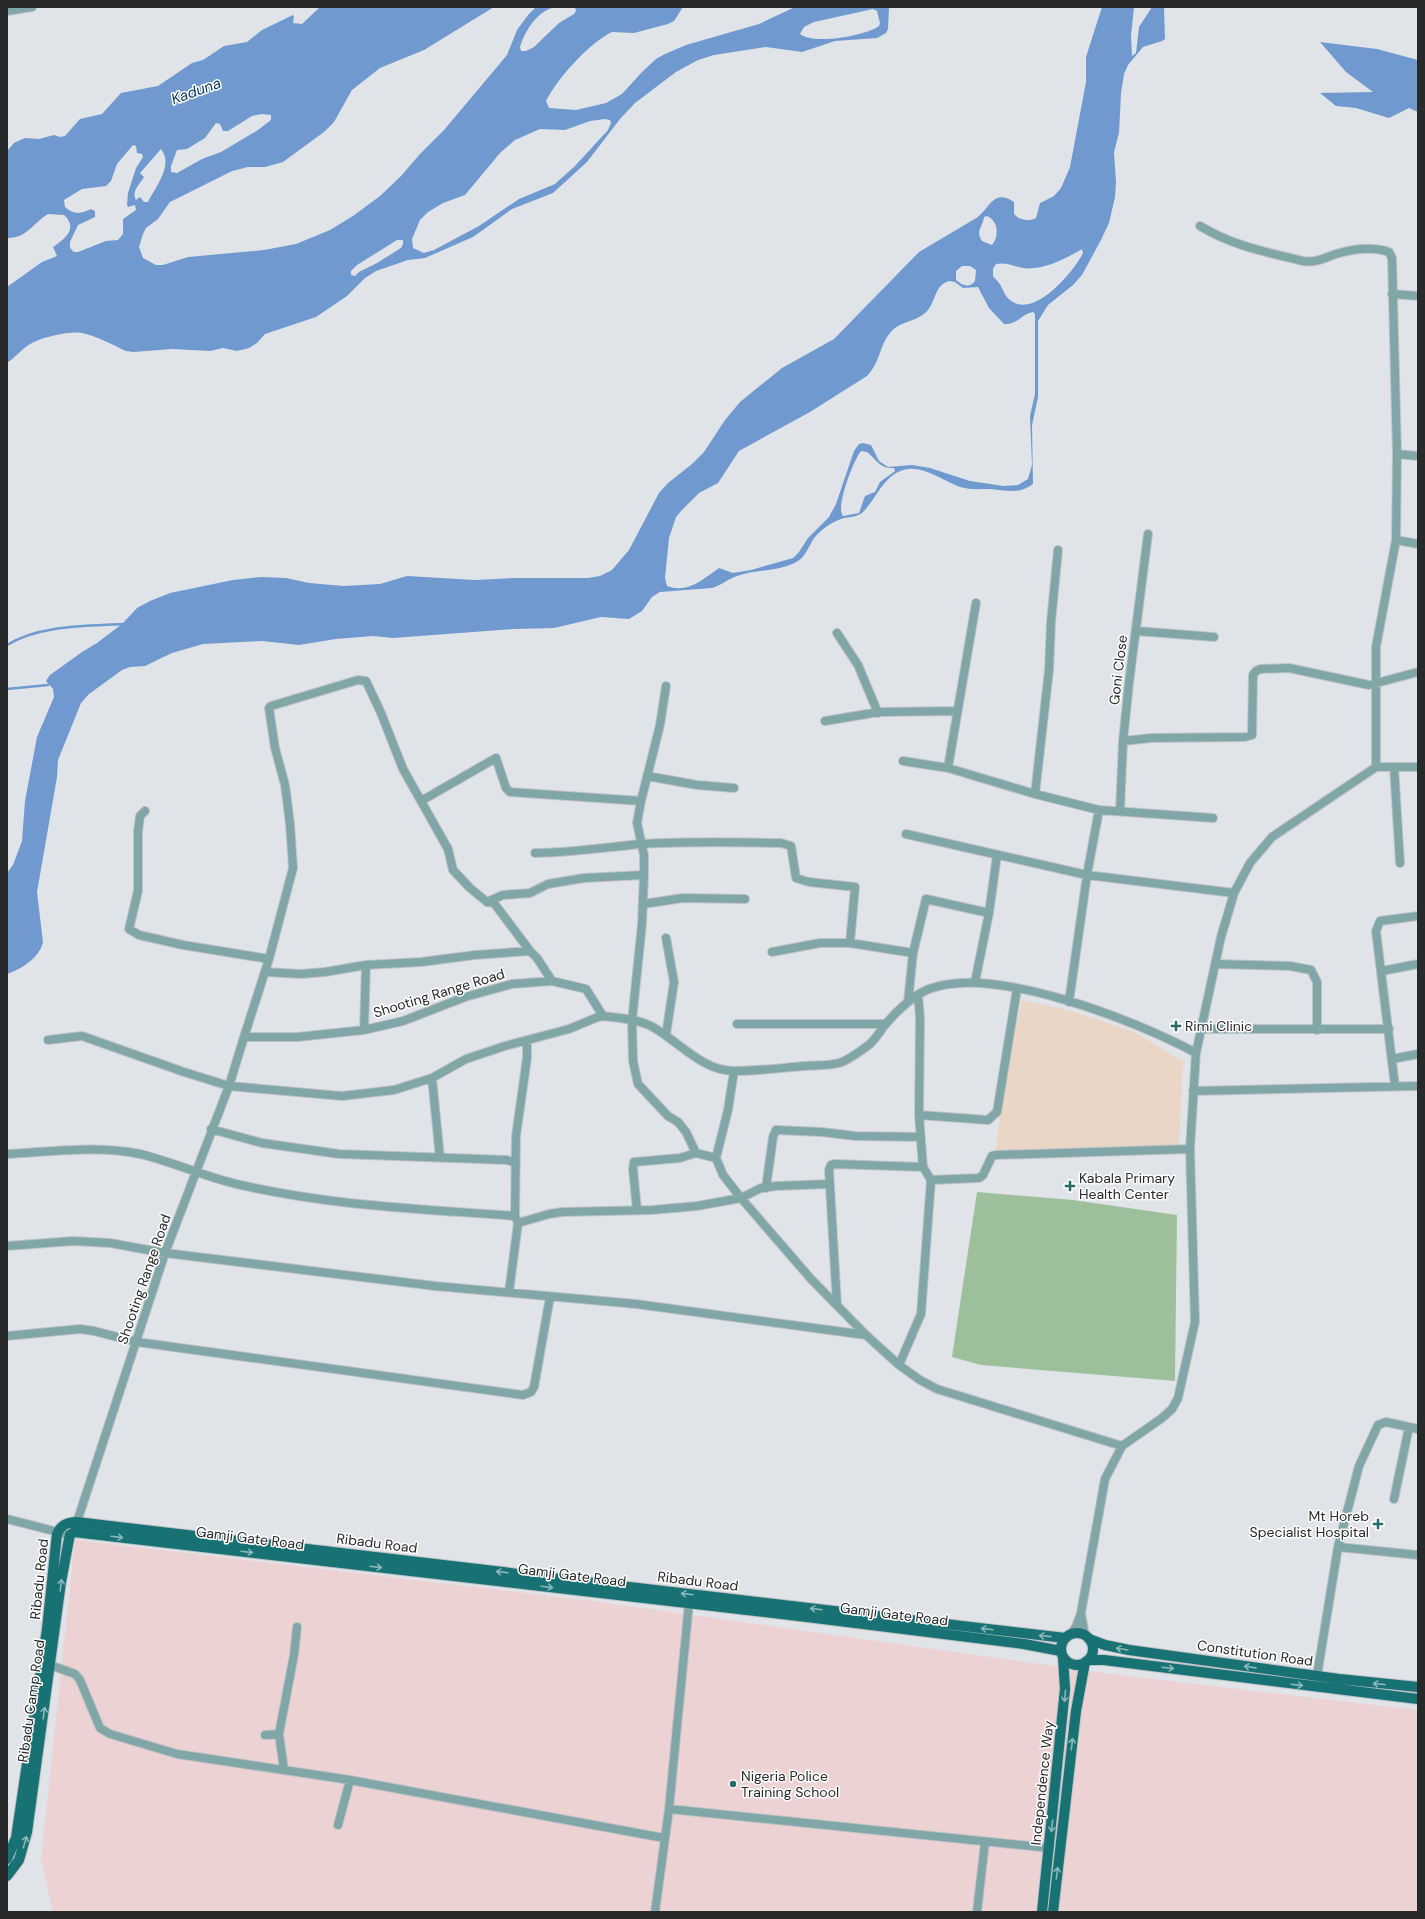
<svg xmlns="http://www.w3.org/2000/svg" width="1425" height="1919" viewBox="0 0 1425 1919" font-family="'DM Sans',sans-serif">
  <rect width="100%" height="100%" fill="#e0e4e8"/>
  <path fill="#e9d6c6" d="M1022 1000 1072 1011 1134 1032 1183 1061 1179 1145 996 1150 1003 1090Z"/>
  <path fill="#edd2d3" d="M75 1540 593 1601 1111 1674 1418 1710V1912H53L41 1859Z"/>
  <path fill="#9dbf9c" d="M977 1192 1073 1200 1177 1215 1175 1381 981 1365 952 1357Z"/>
  <path fill="#6f99cf" fill-rule="evenodd" d="M320 7H494L424 50 380 68 352 90 334 122 324 132 283 162 265 167H248L232 171 170 202 158 219 146 228 143 234 139 247 143 258 156 265H163L188 257 264 250 296 244 330 230 353 216 380 196 401 176 420 154 444 130 507 55 517 30 528 15 536 7H555C537 11 525 31 520 47L521 51H526L534 47 559 23 574 14 576 11 575 7H683L674 21 668 24 634 33 612 32C589 43 557 79 546 101L549 108 576 110 606 103 622 94 642 72 656 59 665 54 686 45 759 24 795 7H889L888 29 886 33 877 38 835 41 802 52 766 47 714 55 698 60 676 72 635 103 620 119 587 162 553 193 512 209 473 237 425 258 408 260 376 271 365 278 347 296 316 317 265 334 257 343 249 348 237 351 223 348 210 351 172 349 133 352 126 351C113 345 97 336 82 333 70 331 45 337 34 342 23 347 16 357 7 363V287L42 262 57 256 53 247C64 239 79 229 64 215L48 214C33 223 26 239 7 238V151L14 143 25 138 39 139 54 135 60 137 65 136 80 119 102 114 121 93 158 86 192 63 203 60 224 46 247 42 262 30 293 15 294 16 293 23 302 24ZM873 9 877 11 880 23 879 26C865 36 814 45 800 34L804 27 814 22ZM262 114 271 115V120L258 130 221 152 202 159 177 173 171 172V166L177 150 187 149 205 138 216 123 220 124 223 131H228L252 116ZM605 119 610 120 611 123 608 130 575 166 555 184 519 199 479 226 434 250 424 253 413 248 412 239 420 220 428 212 443 203 465 195 500 153 515 140 540 129 565 130 590 121ZM133 145 136 146 137 153 142 154 143 157 136 168 128 193 127 205 128 207 135 205 136 210 123 219V234L118 240 106 241 78 252H74L70 248V242L78 225 93 218 95 217V211L91 209C81 214 74 215 65 207L64 200 82 189 106 186 111 181 117 164ZM161 149C174 166 155 187 148 202H144L140 197 136 200C131 191 140 184 144 177L140 173ZM397 240H403V244L401 248 377 263 359 272 355 276 351 275V271L357 265Z
    M1102 7H1134L1131 36 1132 56 1136 53 1139 27 1152 7H1164L1165 39 1162 41 1143 47 1128 65 1124 74 1121 93 1119 133 1114 152 1116 182 1115 197 1109 223 1101 240 1082 275 1073 285 1048 305 1038 321V397L1032 425 1033 484C1019 495 1005 490 989 489 979 489 970 490 960 487 944 481 925 467 908 469 886 472 878 495 865 510 859 518 850 516 841 519 834 521 825 527 820 532 810 539 808 555 798 561 780 572 756 569 737 576 728 579 722 585 712 588L660 592 652 597 642 611 629 619 601 617 554 628 514 629 393 638 373 636 336 639 299 645 262 641 203 644 172 653 145 666 130 667 122 670 89 694 81 703 58 760 57 777 37 892 43 942C40 957 22 969 7 974V873L13 865 22 841 25 801 37 737 54 697 53 689 46 681 50 675 82 652 97 643 122 624 137 608 150 601 170 593 233 580 261 577 286 578 309 583 344 586 380 584 407 576 475 580 513 578H588L600 576 612 570 629 550 659 493 668 483 692 464 704 452 725 420 740 402 782 368 834 339 919 252 978 217C991 206 994 189 1014 202V214C1019 220 1029 222 1036 218L1040 203 1054 196 1061 188 1070 167 1086 82V57ZM987 216C999 221 999 237 992 245L982 241C975 230 983 227 984 217ZM1082 249 1083 253C1074 271 1037 316 1013 302 1004 297 1004 290 999 283 997 280 995 279 993 276V269L996 264C1006 262 1013 266 1023 268 1042 271 1067 258 1082 249ZM962 266H970L976 270 975 281C969 289 962 285 956 280V271ZM949 281 955 282 963 288 978 287 989 308 1004 324C1018 325 1021 314 1033 312L1035 314V394L1030 416 1032 465 1028 479 1018 485 1004 486 970 481 930 468 912 465 888 467 879 461 871 445 863 443 859 444 854 451 836 504 829 517 808 538 799 552 793 558 751 570 733 573 719 568C703 579 688 594 667 586L665 578 669 538 676 517 682 510 699 493 718 483 739 451 810 412 867 376C881 361 879 346 890 333 900 320 917 323 928 310 936 300 935 285 949 281ZM861 451 867 452C877 460 880 469 894 468L895 471 880 482 875 492 865 496 859 513 843 516C835 508 854 459 861 451Z
    M1320 42 1377 49 1418 60V112L1409 108 1389 118 1356 108 1336 106 1320 93 1373 92 1346 72Z"/>
  <g fill="none" stroke-linecap="round" stroke-linejoin="round">
    <path stroke="#6f99cf" stroke-width="2.5" d="M7 645C39 625 86 626 122 624
      M7 689 48 685"/>
    <g stroke="#bfc2c6" stroke-width="10">
      <path id="minor" d="M7 11 32 7
        M1200 226C1233 246 1266 252 1303 261 1316 263 1324 258 1336 254 1353 249 1372 246 1389 252L1392 258 1397 454 1396 540 1376 647V767
        M1392 294 1418 296
        M1397 454 1418 456
        M1396 540 1418 544
        M1137 631 1214 637
        M837 633 858 665 878 713
        M666 686 660 725 641 801 637 823 644 855V875L642 924 632 1021 633 1061 638 1084 668 1116 678 1122 686 1132 696 1153 716 1158
        M825 721 879 712 957 711
        M1123 741 1151 738 1245 737 1252 735 1253 675 1256 671 1260 669 1289 668 1369 685 1418 672
        M903 761 948 768 1035 794 1099 810 1213 818
        M1394 767 1400 863
        M948 768 976 603
        M647 776 697 785 734 788
        M1035 794 1049 670 1051 622 1058 550
        M421 801 496 758 506 788 510 792 641 801
        M145 811 140 816 138 831V891L129 929 139 935 183 945 269 959
        M1120 811 1123 741 1129 683 1148 534
        M906 834 1087 875 1234 893
        M535 853C570 853 606 847 641 844 688 841 734 842 781 843L791 846 796 878 809 882 855 887 850 943
        M487 902 503 895 530 893 548 884 584 878 644 875
        M643 904 683 898 745 899
        M772 952 820 943H850L913 953
        M1215 964 1290 966 1311 970 1317 982V1030
        M1382 971 1418 964
        M265 972 301 974 325 972 366 965 421 962 475 955 530 951
        M975 982 989 913 997 855
        M908 1002 913 953 926 899 989 913
        M1069 1002 1087 875 1099 810
        M737 1024H886
        M1201 1029H1389
        M364 1030 366 965
        M666 1035 674 982 666 938
        M244 1037 269 959 293 868 290 824 285 785 275 748 269 708 271 706 358 680 366 681 381 713 403 769 448 849 453 870 470 888 487 902 494 903 530 951 537 958 552 981
        M48 1040 82 1036 184 1072 229 1086 342 1096 394 1090 432 1078 466 1059 505 1046 569 1029 598 1017 603 1016
        M1392 1059 1418 1054
        M734 1071 728 1110 716 1158 723 1175 741 1198 811 1279 866 1335 899 1365 920 1380 937 1389 1122 1446
        M432 1078 440 1158
        M1395 1086 1376 931 1380 921 1418 916
        M1193 1091 1418 1086
        M919 1115 988 1120 997 1112 1017 989
        M211 1129 262 1143 339 1154 507 1160 516 1163
        M7 1154C50 1152 97 1145 140 1154 174 1162 207 1178 241 1185 331 1206 424 1209 515 1216
        M931 1180 979 1178 983 1175 992 1156 996 1155 1190 1149
        M766 1188 773 1137 776 1130 822 1132 855 1136 921 1137
        M637 1210 633 1169 634 1162 680 1158 696 1153
        M518 1223 549 1214 562 1212 652 1210 697 1206 741 1198 761 1188 776 1186 830 1184
        M7 1246 73 1241 110 1243 165 1253 435 1286 636 1304 866 1335
        M509 1292 518 1223 515 1216 516 1136 527 1058V1040
        M837 1305 829 1170 831 1165 834 1164 923 1167
        M7 1336 80 1329 94 1331 137 1342 523 1395 531 1392 534 1387 550 1297
        M899 1365 921 1314 931 1180 923 1167 919 1115 920 1018 918 995
        M1394 1499 1409 1427
        M7 1519 70 1535
        M75 1528 165 1253 229 1086 244 1037H297L364 1030 403 1021 465 997 512 984 552 981 586 989 603 1016C618 1018 637 1019 651 1026 679 1041 701 1071 735 1071 758 1071 781 1068 804 1066 815 1065 828 1066 839 1063 849 1060 862 1050 870 1044 875 1039 880 1032 884 1026 896 1012 911 996 929 989 993 964 1137 1021 1196 1053
        M1338 1547 1418 1555
        M1081 1614 1085 1636
        M1070 1635 1076 1627 1081 1613 1105 1479 1122 1446 1162 1418 1172 1409 1178 1398 1195 1322 1190 1149 1196 1053 1221 937 1234 893 1250 863 1272 837 1376 767H1418
        M50 1665 75 1674 80 1680 100 1728 110 1734 177 1754 350 1780 664 1838
        M1317 1676 1338 1547 1359 1466 1378 1425 1386 1422 1418 1429
        M265 1735 279 1734
        M284 1770 279 1734 294 1655 297 1627
        M669 1809 1050 1848
        M338 1825 350 1780
        M655 1912 669 1809 689 1603
        M977 1912 985 1842"/>
    </g>
    <g stroke="#bfc2c6" stroke-width="12">
      <path id="major" d="M1061 1649a16 16 0 1 1 32 0a16 16 0 1 1-32 0Z
        M1089 1639 1105 1645 1129 1650 1339 1679 1418 1687
        M1088 1660H1104L1418 1699
        M7 1859 16 1838 47 1629 57 1534C61 1525 66 1523 76 1522L1065 1638
        M7 1876 19 1860 27 1832 61 1582 69 1539 70 1535 74 1532 807 1617 1024 1644 1061 1651
        M1042 1912 1065 1689 1063 1657
        M1053 1912 1076 1711 1085 1662"/>
    </g>
    <use href="#minor" stroke="#80a6a7" stroke-width="8"/>
    <use href="#major" stroke="#187173" stroke-width="10"/>
  </g>
  <defs><path id="oneway-shaft" d="M-6 0H5M1.5-3L5.5 0L1.5 3" fill="none" stroke-width="1.6" stroke-linecap="round" stroke-linejoin="round"/></defs>
  <g stroke="#8cb8b9">
    <use href="#oneway-shaft" transform="translate(117 1537) rotate(7)"/>
    <use href="#oneway-shaft" transform="translate(247 1552) rotate(7)"/>
    <use href="#oneway-shaft" transform="translate(376 1567) rotate(7)"/>
    <use href="#oneway-shaft" transform="translate(502 1572) rotate(-173)"/>
    <use href="#oneway-shaft" transform="translate(61 1585) rotate(-82)"/>
    <use href="#oneway-shaft" transform="translate(547 1587) rotate(7)"/>
    <use href="#oneway-shaft" transform="translate(687 1594) rotate(-173)"/>
    <use href="#oneway-shaft" transform="translate(816 1609) rotate(-173)"/>
    <use href="#oneway-shaft" transform="translate(987 1629) rotate(-173)"/>
    <use href="#oneway-shaft" transform="translate(1045 1636) rotate(-174)"/>
    <use href="#oneway-shaft" transform="translate(1122 1649) rotate(-171)"/>
    <use href="#oneway-shaft" transform="translate(1250 1667) rotate(-172)"/>
    <use href="#oneway-shaft" transform="translate(1168 1668) rotate(7)"/>
    <use href="#oneway-shaft" transform="translate(1379 1684) rotate(-174)"/>
    <use href="#oneway-shaft" transform="translate(1297 1685) rotate(7)"/>
    <use href="#oneway-shaft" transform="translate(1065 1696) rotate(95)"/>
    <use href="#oneway-shaft" transform="translate(44 1713) rotate(-82)"/>
    <use href="#oneway-shaft" transform="translate(1072 1744) rotate(-83)"/>
    <use href="#oneway-shaft" transform="translate(1052 1826) rotate(96)"/>
    <use href="#oneway-shaft" transform="translate(25 1842) rotate(-74)"/>
    <use href="#oneway-shaft" transform="translate(1057 1873) rotate(-83)"/>
  </g>
  <g fill="#256c62" stroke="#fff" stroke-width="1.5">
    <path d="M1174 1020h4v4h4v4h-4v4h-4v-4h-4v-4h4z"/>
    <path d="M1068 1180h4v4h4v4h-4v4h-4v-4h-4v-4h4z"/>
    <path d="M1376 1518h4v4h4v4h-4v4h-4v-4h-4v-4h4z"/>
    <circle cx="733" cy="1784" r="4"/>
  </g>
  <g text-anchor="middle" dominant-baseline="central" stroke-width="3" stroke-linejoin="round" paint-order="stroke">
    <g font-size="14" fill="#27292a" stroke="#fff">
      <text transform="translate(1118 670) rotate(-83)">Goni Close</text>
      <text transform="translate(439 993) rotate(-17)">Shooting Range Road</text>
      <text transform="translate(144 1279) rotate(-71)">Shooting Range Road</text>
      <text transform="translate(250 1538) rotate(7)">Gamji Gate Road</text>
      <text transform="translate(377 1543) rotate(7)">Ribadu Road</text>
      <text transform="translate(572 1575) rotate(7)">Gamji Gate Road</text>
      <text transform="translate(39 1579) rotate(-84)">Ribadu Road</text>
      <text transform="translate(698 1581) rotate(7)">Ribadu Road</text>
      <text transform="translate(894 1614) rotate(7)">Gamji Gate Road</text>
      <text transform="translate(1255 1653) rotate(8)">Constitution Road</text>
      <text transform="translate(31 1701) rotate(-82)">Ribadu Camp Road</text>
      <text transform="translate(1042 1783) rotate(-84)">Independence Way</text>
    </g>
    <g font-size="14" fill="#27292a" stroke="#fff" text-anchor="start">
      <text x="1185" y="1026">Rimi Clinic</text>
      <text x="1079" y="1178">Kabala Primary<tspan x="1079" dy="16">Health Center</tspan></text>
      <text x="1369" y="1516" text-anchor="end">Mt Horeb<tspan x="1369" dy="16">Specialist Hospital</tspan></text>
      <text x="741" y="1776">Nigeria Police<tspan x="741" dy="16">Training School</tspan></text>
    </g>
    <g font-size="15" font-style="italic" fill="#0d396a" stroke="#fff">
      <text transform="translate(196 91) rotate(-20)">Kaduna</text>
    </g>
  </g>
  <rect width="1425" height="1919" fill="none" stroke="#27292a" stroke-width="16"/>
</svg>
